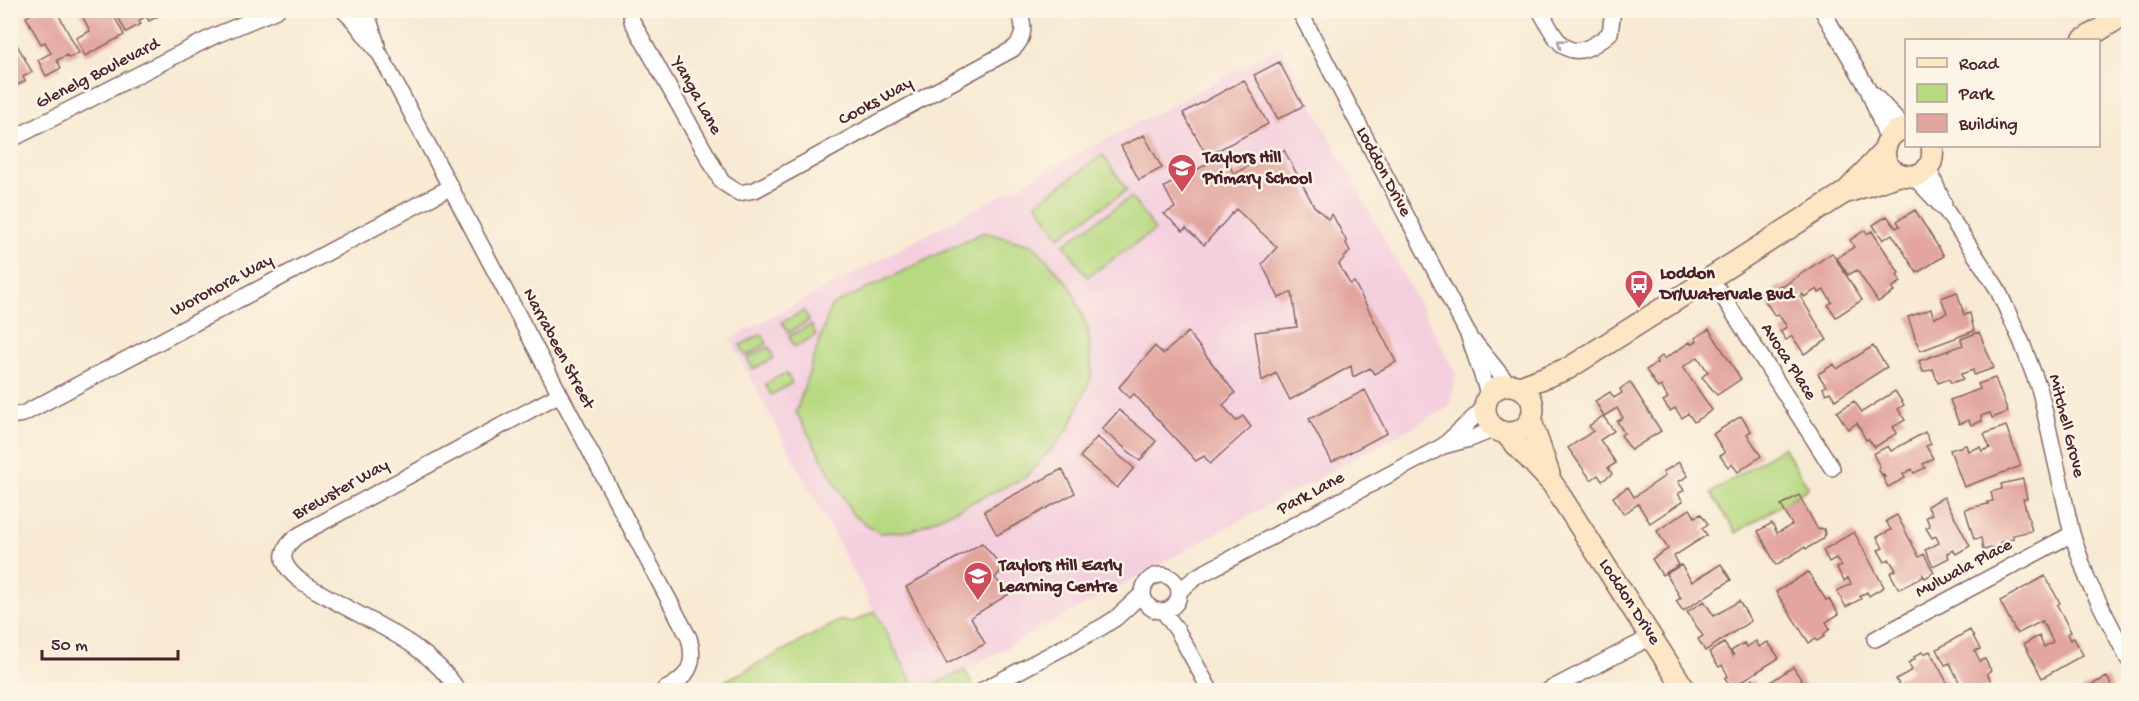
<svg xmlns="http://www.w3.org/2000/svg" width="2139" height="701" viewBox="0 0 2139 701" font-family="'Gochi Hand',sans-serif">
  <rect width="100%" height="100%" fill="#fcf5e5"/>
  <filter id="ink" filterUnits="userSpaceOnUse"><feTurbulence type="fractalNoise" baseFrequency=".0167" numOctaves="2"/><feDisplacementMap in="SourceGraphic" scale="12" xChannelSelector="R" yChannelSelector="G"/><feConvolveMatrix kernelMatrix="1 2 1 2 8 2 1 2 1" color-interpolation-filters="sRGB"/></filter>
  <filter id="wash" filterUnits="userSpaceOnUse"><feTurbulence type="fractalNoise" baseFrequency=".008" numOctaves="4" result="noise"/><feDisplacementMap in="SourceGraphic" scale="24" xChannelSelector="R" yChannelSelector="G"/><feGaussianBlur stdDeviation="1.35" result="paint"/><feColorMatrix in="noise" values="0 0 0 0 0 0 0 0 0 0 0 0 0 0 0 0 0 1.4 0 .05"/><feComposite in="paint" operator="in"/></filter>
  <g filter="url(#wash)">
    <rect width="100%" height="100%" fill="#f8ead3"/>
    <path fill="#f4cfde" d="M1281 47 1456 373 1449 407 965 670 923 690H916L730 339Z"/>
    <path fill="#b7d981" stroke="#807c56" stroke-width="1.5" d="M1103 155 1127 190 1059 237 1036 203Z
      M1131 197 1155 230 1087 277 1064 244Z
      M984 232 1034 246 1071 287 1088 330 1092 375 1068 430 1026 477 911 531 879 533 853 515 796 412 831 306Z
      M804 311 809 321 788 333 782 322Z
      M811 325 816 335 795 347 789 336Z
      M762 334 767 344 746 356 740 345Z
      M769 347 774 358 753 369 747 358Z
      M786 373 792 383 771 395 765 384Z
      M1783 447 1809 488 1736 533 1711 493Z
      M875 611 916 690H708L841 620 851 623Z
      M965 670 973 686 970 690H923Z"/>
    <g id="blocks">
      <path fill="#e2a69e" d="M38 10H56L79 53 69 58 67 55 57 60 61 68 46 76 38 60 51 53 45 42 41 44 26 17Z
        M79 10H111L124 35 85 56 76 38 90 31Z
        M126 10H165L166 12 149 21 146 16 138 21 141 24 126 32 117 15Z
        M10 32 32 72 23 77 25 81 18 85 15 81 10 84Z
        M1279 62 1303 106 1278 119 1254 75Z
        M1244 80 1268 124 1207 156 1183 113Z
        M1144 135 1162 168 1139 180 1121 146Z
        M1284 150 1314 206 1328 219 1332 214 1347 242 1346 243 1350 251 1339 264 1350 284 1354 282 1396 362 1374 374 1370 368 1353 377 1351 366 1290 400 1276 373 1262 381 1255 332 1297 327 1292 292 1279 298 1262 264 1277 247 1236 209 1204 245 1186 228 1183 231 1164 214 1175 208 1164 187 1224 155 1234 174 1261 159 1263 162Z
        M1915 210 1944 256 1917 273 1892 234 1883 240 1873 225 1887 216 1896 228 1900 226 1897 221Z
        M1865 230 1867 234 1872 231 1899 273 1897 275 1901 282 1891 288 1894 292 1878 302 1857 270 1848 275 1837 258 1854 247 1850 240Z
        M1832 253 1862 300 1836 317 1828 305 1832 302 1824 290 1819 293 1817 289 1804 297 1803 294 1800 296 1827 340 1804 354 1792 336 1786 340 1780 331 1787 327 1778 314 1775 316 1763 298 1774 291 1773 290 1781 285 1782 287Z
        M1957 292 1964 315 1970 313 1974 331 1920 351 1908 317 1931 309 1934 318 1947 313 1941 298Z
        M1709 329 1741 379 1717 395 1702 377 1708 372 1698 357 1683 367 1712 410 1694 422 1688 413 1682 418 1675 408 1670 411 1663 401 1668 398 1661 386 1658 388 1646 370 1657 363 1656 360 1662 356 1664 359 1690 342 1692 345 1697 341 1695 338Z
        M1188 332 1235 393 1223 405 1236 421 1243 416 1251 427 1210 464 1204 456 1196 461 1134 394 1129 398 1119 387 1155 346 1163 354Z
        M1979 332 1994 368 1974 375 1973 370 1961 374 1963 379 1951 383 1949 379 1938 383 1933 369 1923 372 1919 361 1963 345 1961 339Z
        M1873 346 1887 367 1835 400 1830 392 1826 394 1823 388 1826 386 1818 374 1834 364 1837 369Z
        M1995 378 2008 412 1992 418 1990 413 1981 416 1982 421 1971 425 1969 420 1959 424 1950 400 1980 389 1978 384Z
        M1630 382 1661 431 1631 450 1621 435 1624 433 1617 421 1623 418 1617 408 1604 416 1595 401 1610 392 1614 398 1622 393 1620 389Z
        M1365 390 1387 433 1332 462 1309 419Z
        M1895 391 1904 405 1898 409 1905 420 1893 427 1897 433 1875 447 1868 439 1866 440 1857 423 1848 429 1837 412 1854 401 1862 412Z
        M1119 410 1156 441 1140 461 1102 429Z
        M1603 416 1614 431 1600 440 1616 463 1608 468 1612 474 1602 481 1598 475 1591 480 1568 448 1593 431 1589 426Z
        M1741 416 1751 431 1747 434 1761 456 1738 472 1732 464 1728 467 1720 456 1725 453 1713 434Z
        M2006 426 2021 466 1964 487 1950 450 1966 445 1968 451 1980 447 1982 451 1990 448 1984 434Z
        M1925 432 1931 444 1926 446 1933 458 1923 464 1925 468 1914 473 1912 469 1903 474 1905 478 1888 487 1883 478 1885 477 1883 474 1882 475 1878 469 1880 467 1873 454 1888 446 1891 451Z
        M1097 437 1134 468 1117 488 1080 457Z
        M1679 462 1688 476 1678 482 1684 490 1678 494 1683 501 1650 523 1638 504 1624 514 1613 497 1628 487 1634 497 1665 476 1663 472Z
        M1062 469 1075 493 997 535 984 511Z
        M2023 479 2027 499H2023L2032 531 2013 535V539L2000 542 2001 546 1983 550 1981 538 1974 539 1965 509 1988 504 1987 502 1993 501 1991 492 2002 489 2001 484Z
        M1799 495 1817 528 1824 529 1825 534 1823 539 1806 549 1805 547 1776 565 1758 531 1772 523 1777 533 1792 525 1781 505Z
        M1944 497 1970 546 1956 554 1953 550 1947 553 1949 558 1933 566 1925 550 1939 543 1936 536 1932 538 1926 528 1930 526 1926 517 1932 514 1927 506Z
        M1690 509 1695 517 1701 514 1708 524 1702 528 1707 535 1674 556 1679 565 1662 575 1652 559 1668 549 1657 531Z
        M1897 515 1919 557 1924 554 1934 573 1925 578 1923 575V577L1899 589 1890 573 1896 570 1889 559 1885 562 1878 550 1883 548 1877 537 1891 530 1886 521Z
        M1854 532 1884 587 1869 596 1867 592 1860 596 1861 599 1846 607 1837 591 1851 584 1848 578 1844 581 1837 568 1841 566 1836 558 1829 562 1823 550Z
        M982 543 1003 568 995 578 1009 594 971 617 985 644 947 664 906 587Z
        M1721 564 1731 580 1683 611 1676 601 1681 598 1666 574 1681 565 1692 582Z
        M1808 572 1826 600 1829 599 1839 614 1826 622 1830 629 1824 634 1825 636 1817 641 1815 639 1809 643 1776 592Z
        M2045 576 2060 603 2057 605 2071 632 2067 634 2070 640 2074 638 2083 655 2042 678 2024 644 2039 636 2044 647 2053 642 2045 626 2042 621 2017 634 2000 601Z
        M1704 601 1714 616 1739 601 1751 621 1705 651 1698 639 1703 636 1687 612Z
        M1970 630 1980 649 1975 651 1980 661 1985 659 1991 671 1987 673 1992 684 1980 690H1963L1950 663 1945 665 1937 649Z
        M1756 641 1759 647 1768 642 1779 658 1731 688 1725 678 1728 676 1725 670 1722 665 1719 667 1709 652 1724 643 1733 656 1734 655 1731 651 1744 643 1747 647Z
        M1930 651 1951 690H1902L1896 679 1912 670 1908 663 1915 659 1914 657 1922 652 1924 654Z
        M1793 667 1808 690H1739L1738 689 1753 679 1760 689Z
        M2107 677 2114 690H2080Z"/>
    </g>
  </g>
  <g filter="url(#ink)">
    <use href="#blocks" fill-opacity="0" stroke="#876666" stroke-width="1.5"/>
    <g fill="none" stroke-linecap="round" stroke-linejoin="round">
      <g stroke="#876666" stroke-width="18">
        <path id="street" d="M343 10 354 21 381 56 689 638C697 666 687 678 664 690
          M366 10 377 45
          M630 10 632 21 722 182 739 193 755 190 1013 49C1025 39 1025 24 1018 10
          M1299 10 1468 334 1489 396
          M1540 10C1560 49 1571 66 1610 33L1613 10
          M1822 10 1867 87 1888 140
          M1873 94 1905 128
          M10 140 214 36 277 10
          M1928 167 1944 204
          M1913 176 1947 212 1997 288 2022 343 2040 391 2072 534 2088 581 2128 659
          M1711 278 1832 468
          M1475 343 1509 385
          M10 416 23 414 451 187
          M1445 444 1485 407
          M1143 593a18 18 0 1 1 36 0a18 18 0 1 1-36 0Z
          M1179 591 1198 576 1443 446 1470 439 1495 429
          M1164 612 1177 630 1210 690
          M1875 639 2072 534
          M458 690C427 643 373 624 326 596 312 588 294 580 286 565 279 553 290 541 299 535L560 394
          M983 690 1102 627 1116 618 1142 594
          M1549 690 1651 637"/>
      </g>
      <g stroke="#876666" stroke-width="24">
        <path id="secondary" d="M2083 40 2128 12
          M1906 128C1897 130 1889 135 1886 145 1874 181 1939 191 1932 146
          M1847 191 1885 150
          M1485 409a24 24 0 1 1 48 0a24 24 0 1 1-48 0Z
          M1520 387 1569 368 1844 193 1899 175
          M1531 421 1549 474
          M1506 434 1552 483 1685 690"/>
      </g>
      <use href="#street" stroke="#fff" stroke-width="15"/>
      <use href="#secondary" stroke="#fce6c4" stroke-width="21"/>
    </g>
    <defs><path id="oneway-chevron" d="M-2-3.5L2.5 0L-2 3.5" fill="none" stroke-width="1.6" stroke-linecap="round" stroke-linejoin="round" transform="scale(1.5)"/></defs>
    <use stroke="#ae9aa0" href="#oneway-chevron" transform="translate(1561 43) rotate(-142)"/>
  </g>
  <defs>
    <g id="school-pin" transform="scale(1.5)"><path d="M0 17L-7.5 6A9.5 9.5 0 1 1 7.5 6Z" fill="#d1495b" stroke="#fcf5e5"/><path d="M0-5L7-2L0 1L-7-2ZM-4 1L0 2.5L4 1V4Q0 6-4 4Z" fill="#fff"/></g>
    <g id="bus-pin" transform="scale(1.5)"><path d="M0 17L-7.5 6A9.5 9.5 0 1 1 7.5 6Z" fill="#d1495b" stroke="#fcf5e5"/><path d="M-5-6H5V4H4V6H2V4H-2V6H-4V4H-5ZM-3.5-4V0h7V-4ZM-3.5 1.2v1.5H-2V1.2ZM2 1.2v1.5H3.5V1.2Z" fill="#fff"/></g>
  </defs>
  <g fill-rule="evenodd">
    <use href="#school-pin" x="1182" y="168"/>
    <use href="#bus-pin" x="1639" y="284"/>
    <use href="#school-pin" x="978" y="576"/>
  </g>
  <g text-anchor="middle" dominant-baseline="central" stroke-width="5" stroke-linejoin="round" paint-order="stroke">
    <g font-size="18" fill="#4a1f2b" stroke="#fcf5e5">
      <text transform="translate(98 74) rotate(-27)">Glenelg Boulevard</text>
      <text transform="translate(696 96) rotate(61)">Yanga Lane</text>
      <text transform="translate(876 102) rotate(-29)">Cooks Way</text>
      <text transform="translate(1383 172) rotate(62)">Loddon Drive</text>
      <text transform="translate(222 286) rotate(-28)">Woronora Way</text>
      <text transform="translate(558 349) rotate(62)">Narrabeen Street</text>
      <text transform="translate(1788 362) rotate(57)">Avoca Place</text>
      <text transform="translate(2066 426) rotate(76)">Mitchell Grove</text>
      <text transform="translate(341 490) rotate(-29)">Brewster Way</text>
      <text transform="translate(1311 494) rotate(-28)">Park Lane</text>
      <text transform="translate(1964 569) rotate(-28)">Mulwala Place</text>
      <text transform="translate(1629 602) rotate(57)">Loddon Drive</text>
    </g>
    <g font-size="18" font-weight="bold" fill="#4a1f2b" stroke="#fcf5e5" text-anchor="start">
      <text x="1203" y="158">Taylors Hill<tspan x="1203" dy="21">Primary School</tspan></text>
      <text x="1660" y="274">Loddon<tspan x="1660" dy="21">Dr/Watervale Bvd</tspan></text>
      <text x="999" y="566">Taylors Hill Early<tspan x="999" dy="21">Learning Centre</tspan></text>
    </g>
  </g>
  <rect width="2139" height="701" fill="none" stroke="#fcf5e5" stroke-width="36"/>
  <rect x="1905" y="39" width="195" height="108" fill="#fcf5e5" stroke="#b59f9b" stroke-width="1.5"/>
  <rect x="1917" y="58" width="30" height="9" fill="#fce6c4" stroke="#b59f9b" stroke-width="1.5"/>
  <text x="1959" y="69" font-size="18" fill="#4a1f2b">Road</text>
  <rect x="1917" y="84" width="30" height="18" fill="#b7d981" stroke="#b59f9b" stroke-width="1.5"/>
  <text x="1959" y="99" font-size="18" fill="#4a1f2b">Park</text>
  <rect x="1917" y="114" width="30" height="18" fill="#e2a69e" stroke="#b59f9b" stroke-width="1.5"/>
  <text x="1959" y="129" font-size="18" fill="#4a1f2b">Building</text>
  <path d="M42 650v9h136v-9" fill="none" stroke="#4a1f2b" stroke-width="3"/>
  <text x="51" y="650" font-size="18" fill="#4a1f2b" stroke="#fcf5e5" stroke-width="4.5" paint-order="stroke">50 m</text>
</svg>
